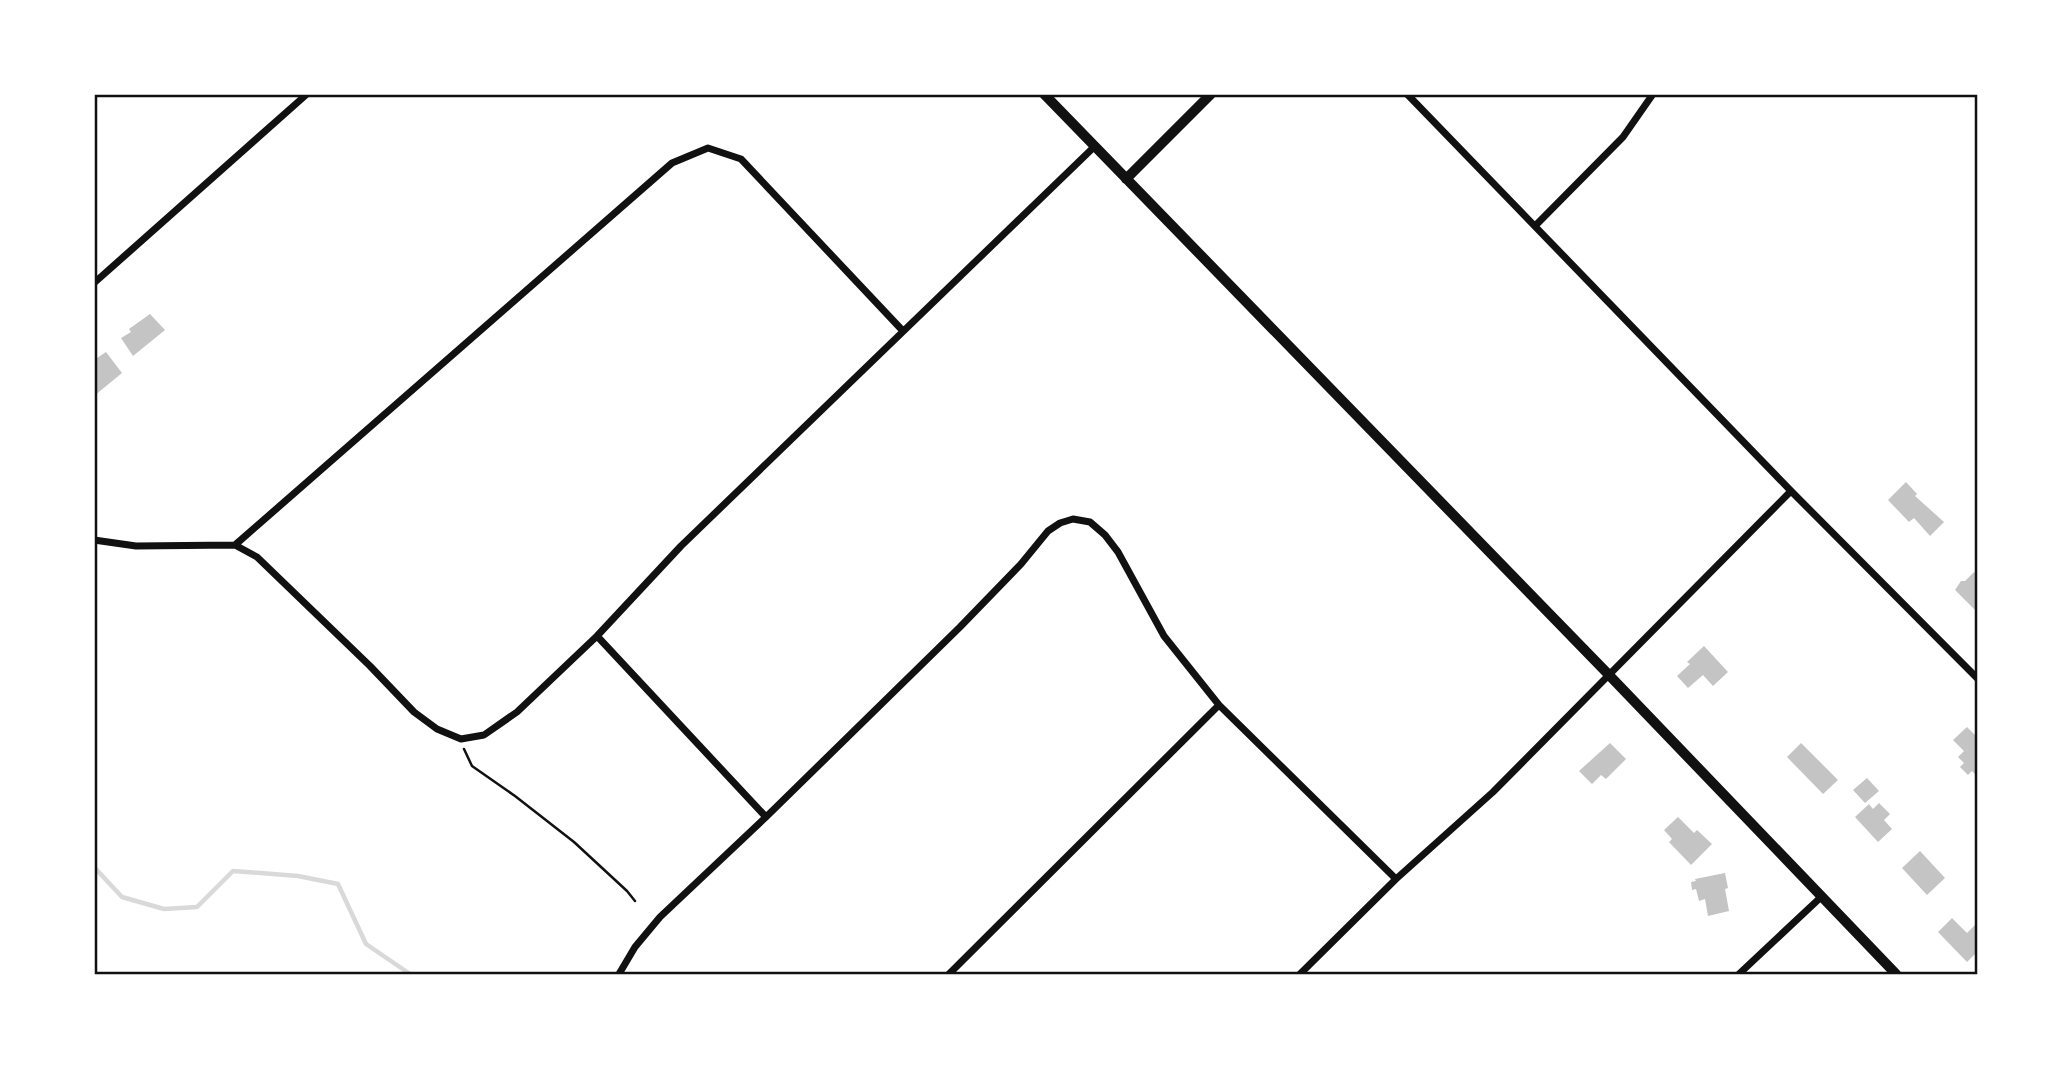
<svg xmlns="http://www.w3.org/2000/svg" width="2072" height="1069" viewBox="0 0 2072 1069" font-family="Ubuntu,sans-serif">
  <rect width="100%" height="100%" fill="#fff"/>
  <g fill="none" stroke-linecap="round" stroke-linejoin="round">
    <path stroke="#d9d9d9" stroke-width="4.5" d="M94 867 122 897 164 909 197 907 233 871 298 876 338 884 366 944 410 974"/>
  </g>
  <path fill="#c4c4c4" d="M150 314 165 330 133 356 121 338 131 332 129 329Z
    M106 352 122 373 94 396V360Z
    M1906 482 1917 494 1915 496 1944 522 1930 536 1914 518 1909 522 1888 500Z
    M1974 572 1978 576V613L1955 590 1961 581H1965Z
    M1704 646 1728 672 1713 686 1703 675 1688 688 1677 676 1690 664 1687 662Z
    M1967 727 1978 738V777L1972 771 1968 775 1960 767 1964 763 1958 757 1964 751 1953 740Z
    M1610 743 1626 759 1606 779 1601 775 1592 784 1579 771Z
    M1801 743 1838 780 1823 794 1787 757Z
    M1867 778 1879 791 1865 803 1853 790Z
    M1879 803 1890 814 1884 820 1892 829 1878 842 1855 817 1869 804 1873 809Z
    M1678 817 1694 833 1697 830 1712 844 1691 865 1669 842 1672 839 1664 830Z
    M1920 851 1945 878 1927 895 1902 868Z
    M1725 873 1728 888 1725 889 1729 911 1708 916 1705 899 1699 901 1696 889 1692 890 1691 882 1696 881 1695 879Z
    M1952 918 1967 933 1975 925 1978 927V951L1967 962 1938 932Z"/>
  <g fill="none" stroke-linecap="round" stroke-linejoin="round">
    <path stroke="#111" stroke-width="2.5" d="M464 749 472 766 515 796 574 842 627 891 635 901"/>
    <path stroke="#111" stroke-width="7" d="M1407 94 1791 491 1978 679
      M1535 226 1623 137 1653 94
      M94 283 307 94
      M94 540 136 546 235 545 257 557 370 666 414 712 437 729 461 739 484 735 517 712 597 636 681 546 1094 147
      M235 545 672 163 708 148 741 159 903 331
      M597 636 766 817
      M619 974 635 947 660 917 766 817 960 627 1021 564 1048 531 1060 523 1073 519 1090 522 1105 535 1118 552 1164 636 1219 705 1396 879
      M949 974 1219 705
      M1300 974 1396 879 1493 792 1791 491
      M1739 974 1820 898"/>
    <path stroke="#111" stroke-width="10" d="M1044 94 1609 675 1896 974
      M1126 179 1211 94"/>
  </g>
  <rect width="2072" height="1069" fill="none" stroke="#ffffff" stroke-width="192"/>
  <rect x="96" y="96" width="1880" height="877" fill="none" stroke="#111" stroke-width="2.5"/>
</svg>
